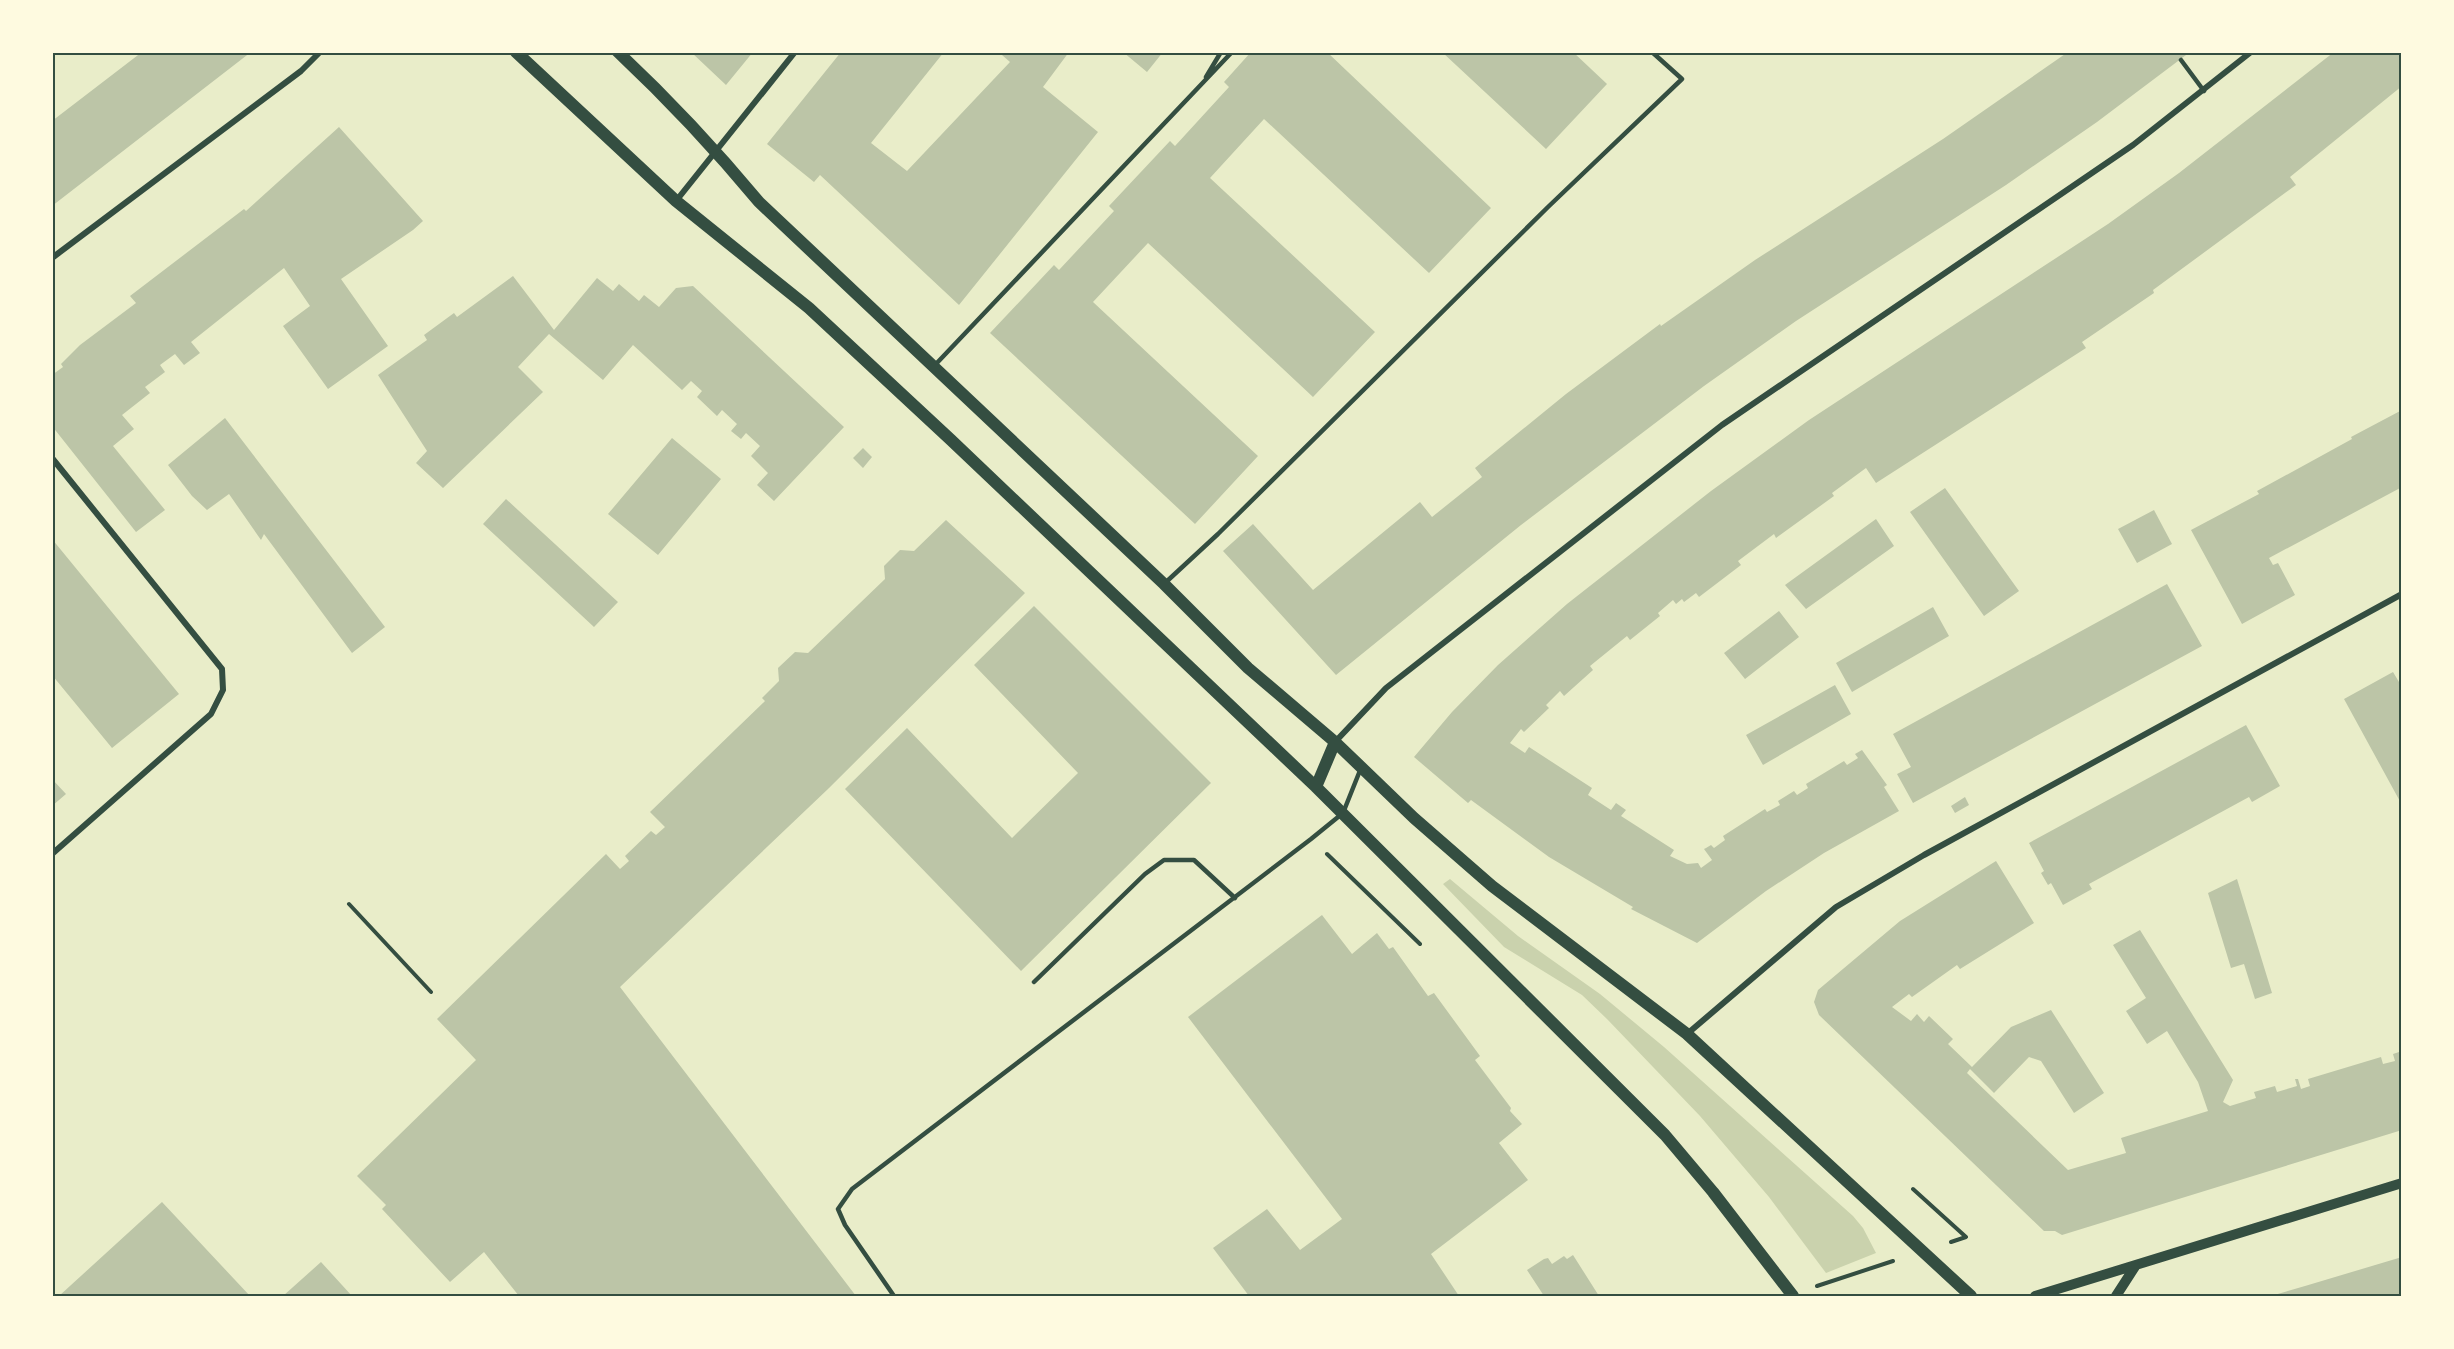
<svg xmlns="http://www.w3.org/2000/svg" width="2454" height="1349" viewBox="0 0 2454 1349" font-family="'IBM Plex Serif',serif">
  <rect width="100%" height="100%" fill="#e9edc9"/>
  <path fill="#cad2ad" d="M1450 879 1518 936 1600 994 1664 1047 1853 1216 1863 1228 1876 1253 1826 1273 1769 1197 1700 1116 1607 1019 1582 995 1504 947 1443 884Z"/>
  <path fill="#bcc5a7" d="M142 52H251L52 206V121Z
    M691 52H753L726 85Z
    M841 52H944L871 143 907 171 1010 62 1002 55 1004 52H1069L1043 87 1098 132 959 305 820 175 814 182 767 144Z
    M1123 52H1163L1147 72Z
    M1251 52H1327L1491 208 1429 273 1264 119 1210 178 1375 332 1313 397 1148 243 1093 302 1258 456 1195 524 990 333 1054 265 1059 270 1114 211 1109 206 1170 141 1175 146 1229 87 1224 82Z
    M1442 52H1573L1607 84 1546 149Z
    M2068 52H2190L2097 122 2006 185 1796 321 1704 386 1521 525 1336 675 1223 551 1253 524 1313 590 1420 502 1432 517 1482 477 1475 468 1566 394 1660 324 1661 326 1755 260 1943 139Z
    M2334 52H2402V86L2290 177 2296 185 2153 290 2154 293 2082 342 2086 348 1876 483 1866 468 1832 493 1834 496 1776 538 1774 534 1738 561 1741 565 1699 597 1696 593 1684 602 1682 599 1676 604 1673 600 1658 613 1660 616 1630 640 1627 636 1590 666 1593 670 1564 696 1560 691 1546 705 1549 708 1524 732 1521 729 1510 743 1525 753 1529 747 1592 788 1588 795 1611 810 1616 803 1626 810 1621 816 1674 850 1670 856 1687 864 1698 863 1701 868 1712 860 1704 849 1706 848 1711 845 1714 848 1725 840 1723 836 1765 809 1767 812 1780 805 1778 801 1794 791 1797 795 1808 788 1806 784 1844 761 1847 765 1858 758 1855 754 1862 750 1887 785 1884 787 1899 811 1824 853 1766 891 1697 943 1631 909 1633 907 1549 857 1471 800 1468 803 1414 757 1452 712 1498 665 1567 604 1711 491 1809 420 2108 224 2179 173Z
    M339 127 423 221 413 230 341 279 388 346 328 389 283 326 310 306 284 268 191 342 200 353 184 365 175 354 160 365 165 372 145 387 150 393 122 415 134 429 113 446 165 510 136 532 52 426V375L63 367 61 364 80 345 136 303 130 296 244 209 246 211Z
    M513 276 554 330 597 278 613 291 619 284 639 301 644 295 659 307 676 288 693 286 844 427 774 501 757 485 768 473 751 456 760 446 746 433 741 439 731 431 737 424 722 410 717 416 697 397 702 391 691 381 682 390 633 345 603 380 549 334 518 367 543 392 443 488 416 463 427 451 378 375 427 340 424 335 454 313 457 317Z
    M2402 410V487L2269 558 2273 565 2278 563 2295 595 2242 624 2191 530 2259 494 2257 491 2352 439 2351 437Z
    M225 418 385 627 352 653 264 534 261 540 229 494 207 510 192 496 168 465Z
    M672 438 721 479 658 555 608 514Z
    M863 448 872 457 863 468 853 458Z
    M1945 488 2019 591 1984 616 1910 512Z
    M506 499 618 602 594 627 483 524Z
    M2154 510 2172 544 2137 563 2118 529Z
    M1876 519 1894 546 1806 609 1785 585Z
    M946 520 1025 593 828 789 620 987 856 1296H519L484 1252 450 1282 382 1209 386 1205 357 1176 476 1060 437 1019 606 854 620 869 629 861 625 856 651 831 656 835 665 827 650 812 765 701 762 698 779 681 778 668 795 652 808 653 885 579 884 566 900 550 914 551Z
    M52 539 179 694 112 748 52 675Z
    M2167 584 2202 646 1913 803 1897 774 1911 767 1893 734Z
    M1034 606 1211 783 1021 971 845 789 907 728 1012 838 1078 773 974 665Z
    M1933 607 1949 636 1852 692 1836 663Z
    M1779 611 1799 637 1745 679 1724 653Z
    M2393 672 2402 687V805L2344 699Z
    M1835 685 1851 714 1763 765 1746 735Z
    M2246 725 2280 786 2252 802 2249 797 2089 884 2092 889 2063 905 2051 883 2048 885 2041 873 2044 871 2029 843Z
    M52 779 66 794 52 806Z
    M1965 797 1969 805 1955 813 1951 806Z
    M1996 861 2034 923 1960 969 1957 965 1912 997 1909 994 1892 1007 1911 1021 1917 1014 1924 1022 1929 1016 1953 1039 1948 1044 1972 1067 2011 1027 2051 1010 2104 1093 2074 1113 2041 1061 2029 1057 1994 1093 1970 1069 1967 1073 2068 1170 2126 1153 2121 1138 2208 1111 2198 1082 2167 1031 2147 1044 2126 1011 2146 998 2113 945 2140 930 2233 1080 2223 1102 2230 1106 2256 1098 2254 1092 2275 1086 2277 1092 2297 1086 2295 1079H2298L2301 1089 2310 1086 2308 1079 2381 1057 2383 1064 2395 1061 2393 1054 2402 1051V1130L2062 1235 2055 1231H2044L1819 1015 1814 1002 1818 990 1900 921Z
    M2237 879 2272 993 2255 999 2244 964 2231 968 2208 893Z
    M1322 915 1352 954 1377 933 1389 949 1393 947 1428 996 1434 993 1480 1056 1475 1060 1511 1108 1510 1111 1522 1124 1499 1143 1528 1180 1431 1254 1459 1296H1249L1213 1248 1267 1209 1300 1250 1342 1219 1188 1017Z
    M162 1202 250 1296H59Z
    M1573 1255 1599 1296H1544L1527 1270 1544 1259 1548 1258 1552 1264 1564 1256 1567 1259Z
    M2402 1257V1296H2271L2305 1286Z
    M321 1262 352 1296H283Z"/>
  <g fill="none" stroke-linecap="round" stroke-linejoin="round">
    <path stroke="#344e41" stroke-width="4" d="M1327 854 1420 944
      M349 904 431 992
      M1913 1189 1966 1237 1951 1242
      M1817 1286 1893 1261"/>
    <path stroke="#344e41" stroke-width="4.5" d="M2181 60 2204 91
      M1206 77 1221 52
      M935 365 1232 52
      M1165 583 1218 534 1548 207 1682 79 1652 52
      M1034 982 1145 874 1164 860H1194L1235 898
      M894 1296 845 1225 838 1209 852 1189 1311 839 1343 813 1361 768"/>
    <path stroke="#344e41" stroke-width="6" d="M676 201 795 52
      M52 258 301 71 320 52
      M52 458 222 669 223 690 211 714 52 854
      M1335 742 1386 688 1722 425 2133 145 2251 52
      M1687 1034 1836 907 1924 855 2402 594"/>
    <path stroke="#344e41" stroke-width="10" d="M2035 1296 2402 1183
      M2116 1296 2136 1265"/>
    <path stroke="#344e41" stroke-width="12" d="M516 52 676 201 809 308 951 440 1316 787 1665 1135 1713 1192 1793 1296
      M618 52C669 100 715 149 759 202L1164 584 1248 668 1335 742 1414 818 1492 886 1687 1034 1971 1296
      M1316 787 1335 742"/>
  </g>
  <rect width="2454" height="1349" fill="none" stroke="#fefae0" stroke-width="108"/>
  <rect x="54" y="54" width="2346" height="1241" fill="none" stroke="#344e41" stroke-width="2"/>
</svg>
